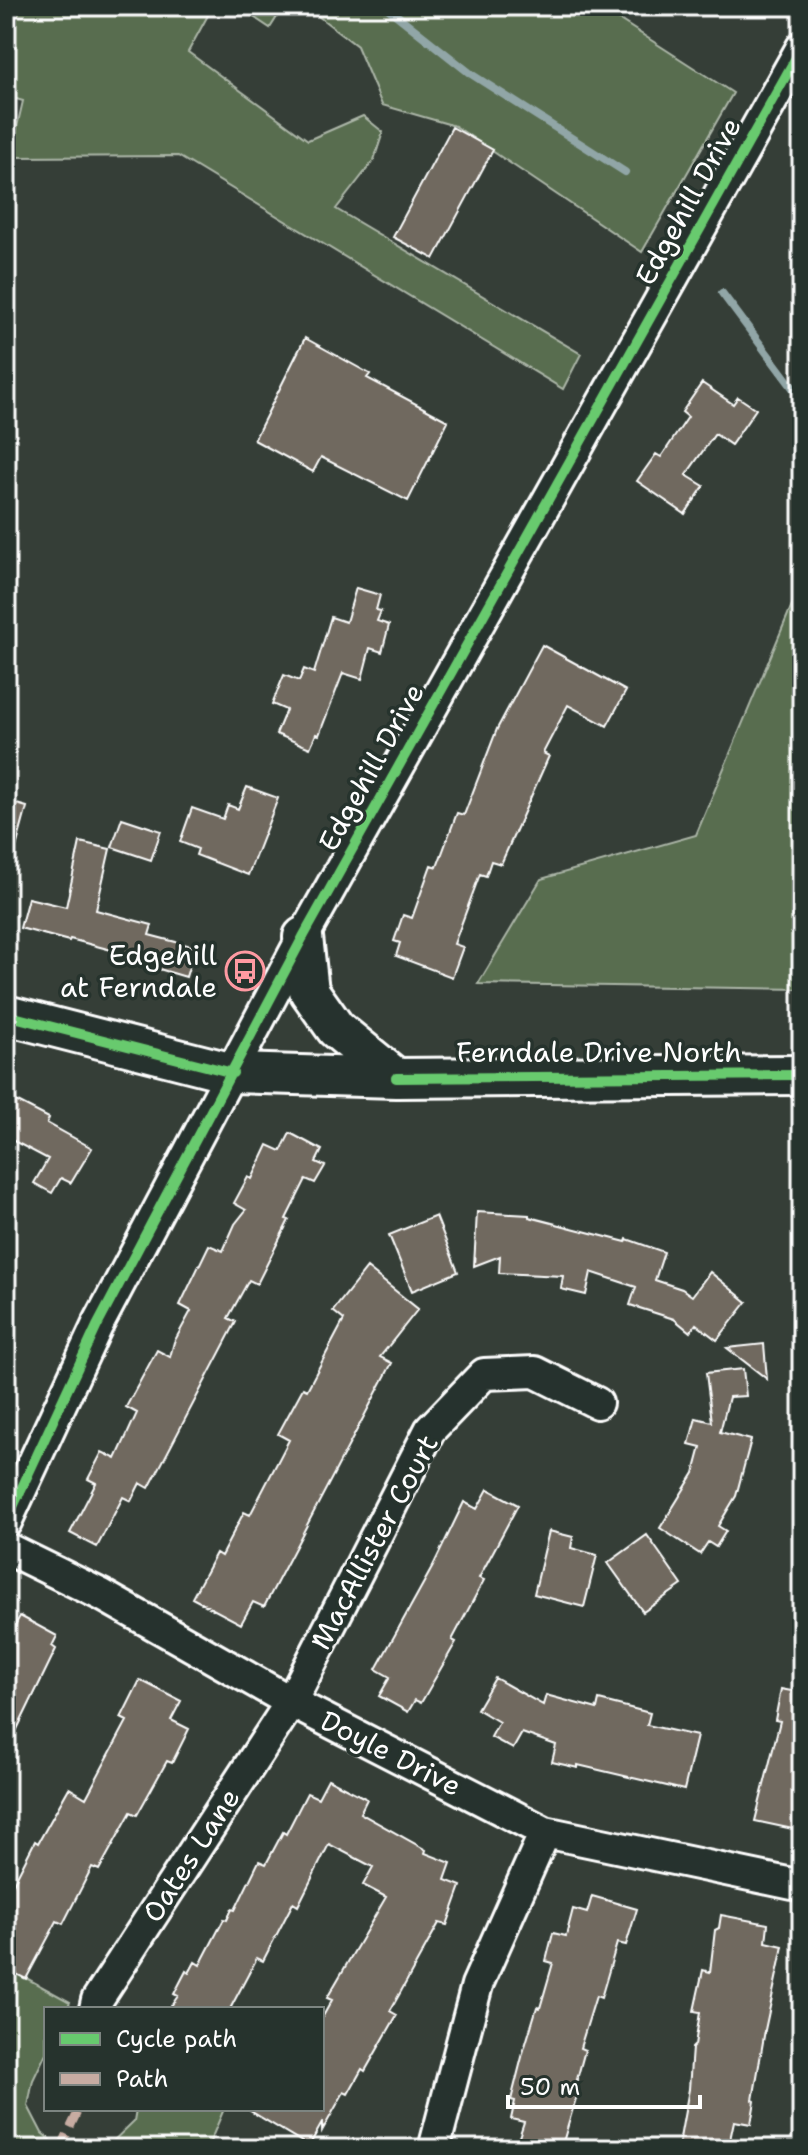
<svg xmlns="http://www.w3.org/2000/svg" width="808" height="2155" viewBox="0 0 808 2155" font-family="'Shantell Sans',sans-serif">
  <rect width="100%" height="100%" fill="#353e37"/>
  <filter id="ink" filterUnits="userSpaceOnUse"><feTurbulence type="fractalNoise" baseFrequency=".0125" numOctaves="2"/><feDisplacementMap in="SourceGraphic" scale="16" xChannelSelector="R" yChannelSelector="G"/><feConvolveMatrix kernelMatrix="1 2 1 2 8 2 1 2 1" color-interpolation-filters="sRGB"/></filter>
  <g filter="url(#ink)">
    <path fill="#586d50" stroke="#acb6a8" stroke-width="2" d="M6 6H213L188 52 308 140 363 116 383 132 374 160 336 209 581 354 563 389 178 156 10 157 23 101 6 96Z
      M237 6H284L270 28Z
      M305 6H598L733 93 642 252 455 126 382 105 357 46Z
      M802 581V989L478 984 541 879 696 835Z
      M6 1967 70 2002 67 2009H46V2053L33 2080 28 2106 42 2133 61 2149H6Z
      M136 2109H224L207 2149H105L134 2121Z"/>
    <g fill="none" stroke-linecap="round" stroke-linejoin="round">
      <path stroke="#91a6a7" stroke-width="8" d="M385 6 471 74 625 172
        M722 293 802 400"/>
    </g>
    <path fill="#70695e" stroke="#fff" stroke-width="2" d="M452 127 493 150 434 259 393 237Z
      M305 338 370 374 367 378 448 421 408 501 321 457 313 472 254 440Z
      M702 383 733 404 738 397 756 409 731 445 715 434 686 475 704 486 685 514 637 481 656 454 661 457 688 417 682 412Z
      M356 588 380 595 376 610 381 611 377 621 389 625 382 652 370 648 362 679 343 673 319 735 316 734 310 748 276 734 286 710 272 704 284 675 299 681 304 669 314 673 331 617 346 622Z
      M542 645 626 691 607 726 568 705 543 753 549 756 501 864 491 861 486 876 480 874 454 944 463 947 452 977 396 956 400 943 394 941 403 915 412 918 431 865 437 867 457 813 464 815 497 729Z
      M247 787 278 798 248 875 196 855 198 849 180 842 192 808 223 819 228 805 238 809Z
      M6 801 27 807 12 862 6 861Z
      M122 818 161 831 151 860 112 847Z
      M80 842 110 849 96 910 152 925 149 935 195 947 186 977 159 969 160 963 70 939 69 941 20 928 28 898 66 907Z
      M6 1096 49 1118 47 1123 92 1148 71 1183 61 1178 52 1193 34 1183 48 1159 6 1137Z
      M290 1133 322 1150 316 1162 325 1166 315 1183 306 1179 286 1219 289 1220 257 1284 249 1280 228 1318 236 1322 149 1488 140 1483 131 1501 123 1497 97 1547 70 1533 96 1483 88 1479 102 1452 116 1459 137 1413 126 1407 157 1350 170 1357 174 1342 191 1311 180 1305 209 1245 223 1251 235 1224 246 1210 234 1203 248 1177 252 1179 268 1145 281 1151Z
      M477 1212 529 1215V1217L626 1242 627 1239 664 1252 655 1280 682 1289 692 1296 710 1272 747 1302 717 1340 696 1324 690 1332 674 1319 630 1305 636 1287 591 1272 586 1295 561 1289 563 1276 499 1273 500 1256 474 1266Z
      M436 1216 458 1272 412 1291 389 1235Z
      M367 1268 418 1309 380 1357 392 1363 264 1607 253 1602 241 1624 192 1598 216 1553 221 1556 244 1512 250 1515 289 1440 278 1434 303 1388 307 1390 344 1320 333 1311Z
      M764 1344 767 1379 727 1348Z
      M743 1369 746 1396 729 1397 720 1432 751 1440 736 1496 718 1526 726 1531 716 1547 708 1542 700 1554 660 1528 694 1473 701 1447 689 1444 696 1418 712 1422 706 1373Z
      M488 1489 518 1505 479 1578 484 1580 452 1640 456 1642 421 1703 415 1700 408 1712 379 1696 390 1677 376 1669 433 1566 464 1502 477 1509Z
      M549 1531 573 1537 571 1548 597 1555 584 1607 534 1594Z
      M647 1535 682 1585 643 1612 608 1563Z
      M20 1616 57 1636 52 1646 56 1649 6 1752V1642Z
      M495 1678 543 1705 546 1695 597 1709 599 1700 650 1713 647 1725 697 1736 684 1790 578 1765V1768L552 1762 556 1745 522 1733 513 1749 491 1737 499 1722 477 1709Z
      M140 1680 181 1701 171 1720 189 1729 172 1763 167 1761 137 1815 131 1812 99 1870 92 1867 63 1924 57 1921 26 1979 6 1969V1898L35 1841 38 1843 69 1788 86 1798 127 1721 121 1718Z
      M781 1689 802 1693V1831L755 1821 780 1721 775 1720Z
      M328 1779 367 1799 360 1813 426 1850 425 1853 451 1863 445 1880 461 1886 447 1925 439 1923 390 2011 397 2015 365 2071 362 2069 348 2094 344 2092 322 2131V2123L309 2146 247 2109H322V2018L332 2000 327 1998 386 1897 363 1885 373 1867 329 1844 298 1906 293 1903 263 1961 257 1958 230 2009H169L178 1996 174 1994 186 1971 189 1973 195 1962 200 1965 224 1919 227 1920 232 1909 235 1910 259 1861 266 1864 283 1832 286 1834 307 1793 318 1798Z
      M592 1896 637 1909 626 1945 617 1943 601 1998 596 1996 580 2048 585 2050 573 2094 577 2095 561 2149H515L524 2122 511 2119 515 2101 511 2100 523 2053 537 2007 540 2008 553 1963 546 1961 553 1933 566 1936 573 1909 587 1913Z
      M721 1915 768 1924 766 1942 783 1946 765 2030 753 2100 755 2101 751 2124 734 2121 728 2149H678L689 2089 692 2048 695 2045 700 2012 694 2011 703 1970 710 1972 715 1930 719 1928Z"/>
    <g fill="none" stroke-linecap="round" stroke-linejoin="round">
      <g stroke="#fff" stroke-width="36">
        <path id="minor" d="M6 1522 97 1326 303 937 802 47
          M6 1548 102 1595 291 1702 545 1832 802 1886
          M95 2009 97 2000 291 1702 430 1430 484 1374 535 1372 597 1403
          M434 2149 477 1985 545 1832"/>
      </g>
      <g stroke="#fff" stroke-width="44">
        <path id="major" d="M303 937 309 991 336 1029 396 1078
          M6 1015 233 1073 396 1078 802 1075"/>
      </g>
      <use href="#minor" stroke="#26332d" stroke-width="30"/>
      <use href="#major" stroke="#26332d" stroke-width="38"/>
      <path stroke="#c7aca2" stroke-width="8" stroke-dasharray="16 8" stroke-linecap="butt" d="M60 2149 79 2109"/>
      <g stroke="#26332d" stroke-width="15">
        <path id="cycleway" d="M6 1015 233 1073
          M396 1078 802 1075
          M6 1522 97 1326 303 937 802 47"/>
      </g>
      <use href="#cycleway" stroke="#67ca6e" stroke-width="10"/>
    </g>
  </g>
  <defs>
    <g id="bus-ring" transform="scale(2)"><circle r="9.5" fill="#26332d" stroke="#ff9aa2" stroke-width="1.5"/><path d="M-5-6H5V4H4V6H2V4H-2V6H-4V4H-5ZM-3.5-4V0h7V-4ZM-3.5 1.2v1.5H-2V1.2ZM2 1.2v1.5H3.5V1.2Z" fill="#ff9aa2"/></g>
  </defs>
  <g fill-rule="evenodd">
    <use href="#bus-ring" x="245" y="971"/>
  </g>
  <g text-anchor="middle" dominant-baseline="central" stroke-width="7" stroke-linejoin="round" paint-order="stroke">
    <g font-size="28" fill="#fff" stroke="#26332d">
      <text transform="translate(688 201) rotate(-61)">Edgehill Drive</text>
      <text transform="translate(371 767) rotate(-61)">Edgehill Drive</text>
      <text x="599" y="1052">Ferndale Drive North</text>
      <text transform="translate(374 1542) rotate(-62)">MacAllister Court</text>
      <text transform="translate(391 1753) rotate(27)">Doyle Drive</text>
      <text transform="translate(191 1855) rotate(-57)">Oates Lane</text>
    </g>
    <g font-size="28" fill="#fff" stroke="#26332d" text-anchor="end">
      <text x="217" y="955">Edgehill<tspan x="217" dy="32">at Ferndale</tspan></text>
    </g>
  </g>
  <rect width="808" height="2155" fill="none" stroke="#26332d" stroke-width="32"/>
  <rect x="16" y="16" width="776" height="2123" fill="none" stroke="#fff" stroke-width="3" filter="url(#ink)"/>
  <rect x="44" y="2007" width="280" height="104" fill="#26332d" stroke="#7d8581" stroke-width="2"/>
  <rect x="60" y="2033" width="40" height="12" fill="#67ca6e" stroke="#7d8581" stroke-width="2"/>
  <text x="116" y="2047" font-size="24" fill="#ffffff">Cycle path</text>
  <rect x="60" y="2073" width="40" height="12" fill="#c7aca2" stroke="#7d8581" stroke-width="2"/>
  <text x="116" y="2087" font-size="24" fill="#ffffff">Path</text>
  <path d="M508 2095v12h192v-12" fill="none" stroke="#ffffff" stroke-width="4"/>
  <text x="520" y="2095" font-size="24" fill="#ffffff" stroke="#26332d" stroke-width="6" paint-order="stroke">50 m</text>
</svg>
